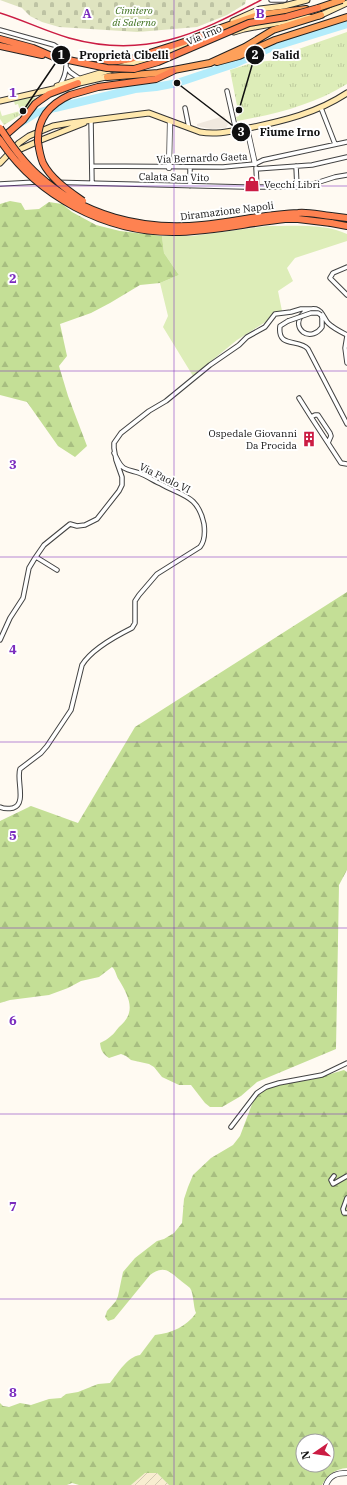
<svg xmlns="http://www.w3.org/2000/svg" width="347" height="1485" viewBox="0 0 347 1485" font-family="'IBM Plex Serif',serif">
  <defs>
    <pattern id="farmland-furrows" width="10" height="10" patternUnits="userSpaceOnUse"><rect width="10" height="10" fill="#f8edd0"/><path d="M-1 1l2-2M0 10L10 0M9 11l2-2" fill="none" stroke="#d4cab2"/></pattern>
    <pattern id="forest-firs" width="22" height="20" patternUnits="userSpaceOnUse"><rect width="22" height="20" fill="#c4df96"/><path d="M5 1l3.5 6h-7zM16 11l3.5 6h-7z" fill="#a7be80"/></pattern>
    <pattern id="cemetery-stones" width="16" height="16" patternUnits="userSpaceOnUse"><rect width="16" height="16" fill="#dfe4c0"/><path d="M2 7V4a2 2 0 0 1 4 0v3zM10 15v-3a2 2 0 0 1 4 0v3z" fill="#bec3a4"/></pattern>
    <pattern id="park-tufts" width="24" height="20" patternUnits="userSpaceOnUse"><rect width="24" height="20" fill="#ddedb8"/><path d="M3 7l-1-3M5 7V3M7 7l1-3M15 17l-1-3M17 17v-4M19 17l1-3" fill="none" stroke="#bdca9d"/></pattern>
  </defs>
  <rect width="100%" height="100%" fill="#fffaf2"/>
  <path fill="url(#farmland-furrows)" d="M144 1473H157L169 1485H131Z"/>
  <path fill="#ddedb8" d="M267 226C291 226 325 223 347 234V241L295 258 287 268 293 281 278 291 282 311H275L267 321 237 340 193 376 163 327 168 316 160 283 179 275 164 253 162 236H192Z"/>
  <path fill="url(#forest-firs)" fill-rule="evenodd" d="M10 201 21 203 25 210 39 209 49 202 62 204 72 212 96 225 120 231 162 236 164 253 179 275 160 283 140 285 110 303 91 313 60 324 67 356 59 366 68 396 87 446 75 457 58 446 27 402 0 395V204Z
    M347 592V870L339 885 336 1049 257 1082 241 1096 222 1107H210L205 1103 191 1085H179L162 1077 154 1067 149 1064 131 1060 126 1056 121 1054 109 1058C103 1054 101 1051 100 1043 104 1041 108 1039 111 1036 114 1034 116 1030 119 1027 137 1012 129 997 119 980 116 976 116 970 112 967L99 977 81 981 68 988 49 995 10 1000 0 1003V821L31 806 78 823 135 727Z
    M344 1070 347 1072V1468C335 1469 327 1475 322 1485H169L157 1473H145L131 1485H79L72 1483 67 1485H0V1403L3 1406 9 1407 20 1403 31 1405 49 1399 61 1398 66 1394 78 1392 98 1384 110 1383C118 1373 127 1357 140 1355L155 1335C172 1333 186 1327 196 1313 193 1306 194 1294 190 1288 187 1285 183 1283 180 1280 169 1271 164 1265 150 1275L114 1319 108 1321 105 1317 107 1311 116 1301 118 1296 123 1272 135 1258 157 1241 164 1239 174 1233 182 1223 184 1199 188 1187 193 1175 211 1158 233 1145 240 1136 254 1099 263 1089 298 1081 310 1080ZM303 1441H327V1465H303Z"/>
  <path fill="url(#cemetery-stones)" d="M0 0H246L245 4 227 15 197 27 138 32 59 27 42 22 30 16 22 8Z"/>
  <path fill="url(#park-tufts)" d="M347 32V84C313 105 276 114 237 121L236 117 239 116 230 70 255 62 292 59 293 51Z
    M33 96 36 99 28 110 4 125 0 119V110L2 116 20 111 18 104 15 105 14 101Z"/>
  <path fill="#f1e9df" d="M224 116 228 124 226 128 211 129 197 126V124Z"/>
  <g fill="none" stroke-linecap="round" stroke-linejoin="round">
    <path stroke="#b3ecfb" stroke-width="8" d="M19 124 36 113 55 108 135 89 156 87 177 83 234 64 270 48 347 24"/>
    <g stroke="#434343" stroke-width="5.5">
      <path id="minor" d="M271 0H285
        M0 30 54 45C70 53 68 72 60 85
        M66 67 70 72 80 79
        M227 91 236 131
        M185 108 189 128
        M321 108 335 144
        M91 120 92 183
        M92 166 223 167 255 164 263 160 347 142
        M296 166 297 187
        M256 168 257 187
        M256 169 312 165 347 157
        M47 182 244 187H297L313 184 335 177 347 175
        M0 184 37 182
        M190 186V167
        M347 267 333 273 330 278 347 295
        M321 315 322 318V327C318 333 310 337 303 332 292 323 304 306 316 309 323 311 324 319 328 323 333 328 341 332 347 335
        M288 321 280 326C277 349 299 338 308 349L347 424
        M347 336 345 348 347 363
        M299 398 311 417
        M328 443 331 436 330 433 318 415H315L311 417 341 463 347 464
        M36 557 57 570
        M0 640 10 618 23 598 29 568 35 558 44 545 70 524 77 526 85 525 97 519 119 491 122 485V477L116 460 114 448V443L121 433 149 411 166 401 210 365 239 345 247 337 265 327 275 314 291 312 301 309H314
        M0 807C4 809 8 809 13 808 27 804 16 779 20 769L41 753 47 746 71 710 82 665C91 650 116 636 132 628L135 623V601L139 595 157 574 200 547C205 541 205 532 204 524 198 495 182 496 161 484 154 481 147 476 139 473 134 471 129 471 124 468 119 465 117 458 114 453
        M231 1127 257 1093 266 1087 279 1083 322 1075 347 1063
        M334 1176 331 1180 333 1184 347 1176
        M347 1198 343 1209 344 1213H347"/>
    </g>
    <g stroke="#434343" stroke-width="6">
      <path id="tertiary" d="M247 128 255 164
        M169 168 170 121
        M326 1485C330 1475 337 1473 347 1473"/>
    </g>
    <g stroke="#323232" stroke-width="7">
      <path id="secondary" d="M319 16 347 3
        M233 21 260 9 284 6 307 0
        M234 32 244 29 309 17
        M75 84 110 76
        M57 86 153 57 185 45
        M0 101 62 87
        M14 152 41 140 84 123
        M0 163 19 143 29 136 53 126 70 123 149 113 200 132C217 135 232 131 249 128 283 121 317 113 347 93"/>
    </g>
    <g stroke="#212121" stroke-width="8">
      <path id="trunk" d="M215 30 258 15 306 9
        M217 62 239 56 275 40 347 17
        M107 77 158 73 210 63 245 47 273 30 321 15"/>
    </g>
    <g stroke="#212121" stroke-width="8">
      <path id="motorway" d="M0 39 33 48 54 57
        M0 46 42 55
        M93 65 131 59 187 41 215 30
        M70 95 98 87 156 79 173 71
        M1 139 23 120 35 104 39 101 49 94 78 83
        M331 216 347 218
        M331 223 347 226"/>
    </g>
    <use href="#minor" stroke="#fff" stroke-width="3.5"/>
    <use href="#tertiary" stroke="#fff" stroke-width="4.5"/>
    <use href="#secondary" stroke="#ffe8ad" stroke-width="5"/>
    <use href="#trunk" stroke="#fea05a" stroke-width="6"/>
    <use href="#motorway" stroke="#fe8251" stroke-width="6"/>
    <path stroke="#cb1c43" stroke-width="1.5" d="M0 13C23 20 45 31 69 38 144 59 196 35 261 0"/>
    <g stroke="#434343" stroke-width="5.5" stroke-linecap="butt">
      <path id="minor-bridge" d="M288 321 311 313H318L321 315"/>
    </g>
    <g stroke="#212121" stroke-width="8" stroke-linecap="butt">
      <path id="trunk-bridge" d="M318 8 342 0"/>
    </g>
    <g stroke="#212121" stroke-width="8" stroke-linecap="butt">
      <path id="motorway-bridge" d="M54 57 107 68 134 69 158 62 249 23 286 17 318 8
        M70 95C50 104 37 119 38 142 39 149 40 156 43 163 51 179 69 191 83 201
        M0 128C11 145 23 162 38 175 83 216 143 231 202 225 234 222 266 214 298 213 309 212 320 215 331 216
        M0 140C37 196 105 232 173 232 210 232 247 223 285 219H298L331 223"/>
    </g>
    <use href="#minor-bridge" stroke="#fff" stroke-width="3.5"/>
    <use href="#trunk-bridge" stroke="#fea05a" stroke-width="6"/>
    <use href="#motorway-bridge" stroke="#fe8251" stroke-width="6"/>
  </g>
  <path fill="none" stroke="#7b2cbf" stroke-width="1" stroke-opacity="0.55" d="M174 0V1485M0 186H347M0 371H347M0 557H347M0 742H347M0 928H347M0 1114H347M0 1299H347"/>
  <defs>
    <g id="shop-bare" transform="scale(1.2)"><path d="M-5-2.5h2.3a2.7 3.5 0 0 1 5.4 0H5L5.5 6h-11ZM-1.5-2.5h3a1.5 2.3 0 0 0-3 0Z" fill="#cb1c43" stroke="#fff" stroke-width="2.5" paint-order="stroke"/></g>
    <g id="building-bare" transform="scale(1.2)"><path d="M-4-6H4V6H1V3H-1V6H-4ZM-2.5-4.3h1.7v1.8h-1.7ZM.8-4.3h1.7v1.8H.8ZM-2.5-1h1.7V.8h-1.7ZM.8-1h1.7V.8H.8Z" fill="#cb1c43" stroke="#fff" stroke-width="2.5" paint-order="stroke"/></g>
  </defs>
  <g fill-rule="evenodd">
    <use href="#shop-bare" x="252" y="184"/>
    <use href="#building-bare" x="309" y="439"/>
  </g>
  <g text-anchor="middle" dominant-baseline="central" stroke-width="4" stroke-linejoin="round" paint-order="stroke">
    <g font-size="10" font-style="italic" fill="#3a6e1a" stroke="#fff">
      <text x="134" y="10">Cimitero<tspan x="134" dy="12">di Salerno</tspan></text>
    </g>
    <g font-size="10" fill="#101010" stroke="#fff">
      <text transform="translate(204 35) rotate(-23)">Via Irno</text>
      <text transform="translate(202 158) rotate(-2)">Via Bernardo Gaeta</text>
      <text transform="translate(174 177) rotate(1)">Calata San Vito</text>
      <text transform="translate(227 211) rotate(-7)">Diramazione Napoli</text>
      <text transform="translate(165 478) rotate(26)">Via Paolo VI</text>
    </g>
    <g font-size="10" fill="#101010" stroke="#fff" text-anchor="start">
      <text x="264" y="184">Vecchi Libri</text>
      <text x="297" y="433" text-anchor="end">Ospedale Giovanni<tspan x="297" dy="12">Da Procida</tspan></text>
    </g>
  </g>
  <g font-size="13" text-anchor="middle" font-weight="bold" fill="#7b2cbf" stroke="#fff" stroke-width="4" stroke-linejoin="round" paint-order="stroke">
    <text x="87" y="18">A</text>
    <text x="260" y="18">B</text>
    <text x="13" y="97">1</text>
    <text x="13" y="283">2</text>
    <text x="13" y="469">3</text>
    <text x="13" y="654">4</text>
    <text x="13" y="840">5</text>
    <text x="13" y="1025">6</text>
    <text x="13" y="1211">7</text>
    <text x="13" y="1397">8</text>
  </g>
  <path fill="none" stroke="#101010" stroke-width="1.5" d="M23 111L61 55M239 110L255 55M177 83L241 132"/>
  <g fill="#101010" stroke="#fff" stroke-width="1.5">
    <circle cx="23" cy="111" r="4"/>
    <circle cx="239" cy="110" r="4"/>
    <circle cx="177" cy="83" r="4"/>
    <circle cx="61" cy="55" r="10"/>
    <circle cx="255" cy="55" r="10"/>
    <circle cx="241" cy="132" r="10"/>
  </g>
  <g font-size="12" text-anchor="middle" font-weight="bold" fill="#fff">
    <text x="61" y="59">1</text>
    <text x="255" y="59">2</text>
    <text x="241" y="136">3</text>
  </g>
  <g font-size="11" text-anchor="middle" font-weight="bold" fill="#101010" stroke="#fff" stroke-width="4" stroke-linejoin="round" paint-order="stroke">
    <text x="124" y="59">Proprietà Cibelli</text>
    <text x="286" y="59">Salid</text>
    <text x="290" y="136">Fiume Irno</text>
  </g>
  <g transform="translate(315 1453) rotate(257)"><circle r="19" fill="#ffffff" stroke="#9f9f9f"/>
  <path d="M0-3L7 15L0 10L-7 15Z" fill="#cb1c43"/>
  <text y="-6" font-size="11" font-weight="bold" text-anchor="middle" fill="#101010">N</text>
  </g>
</svg>
